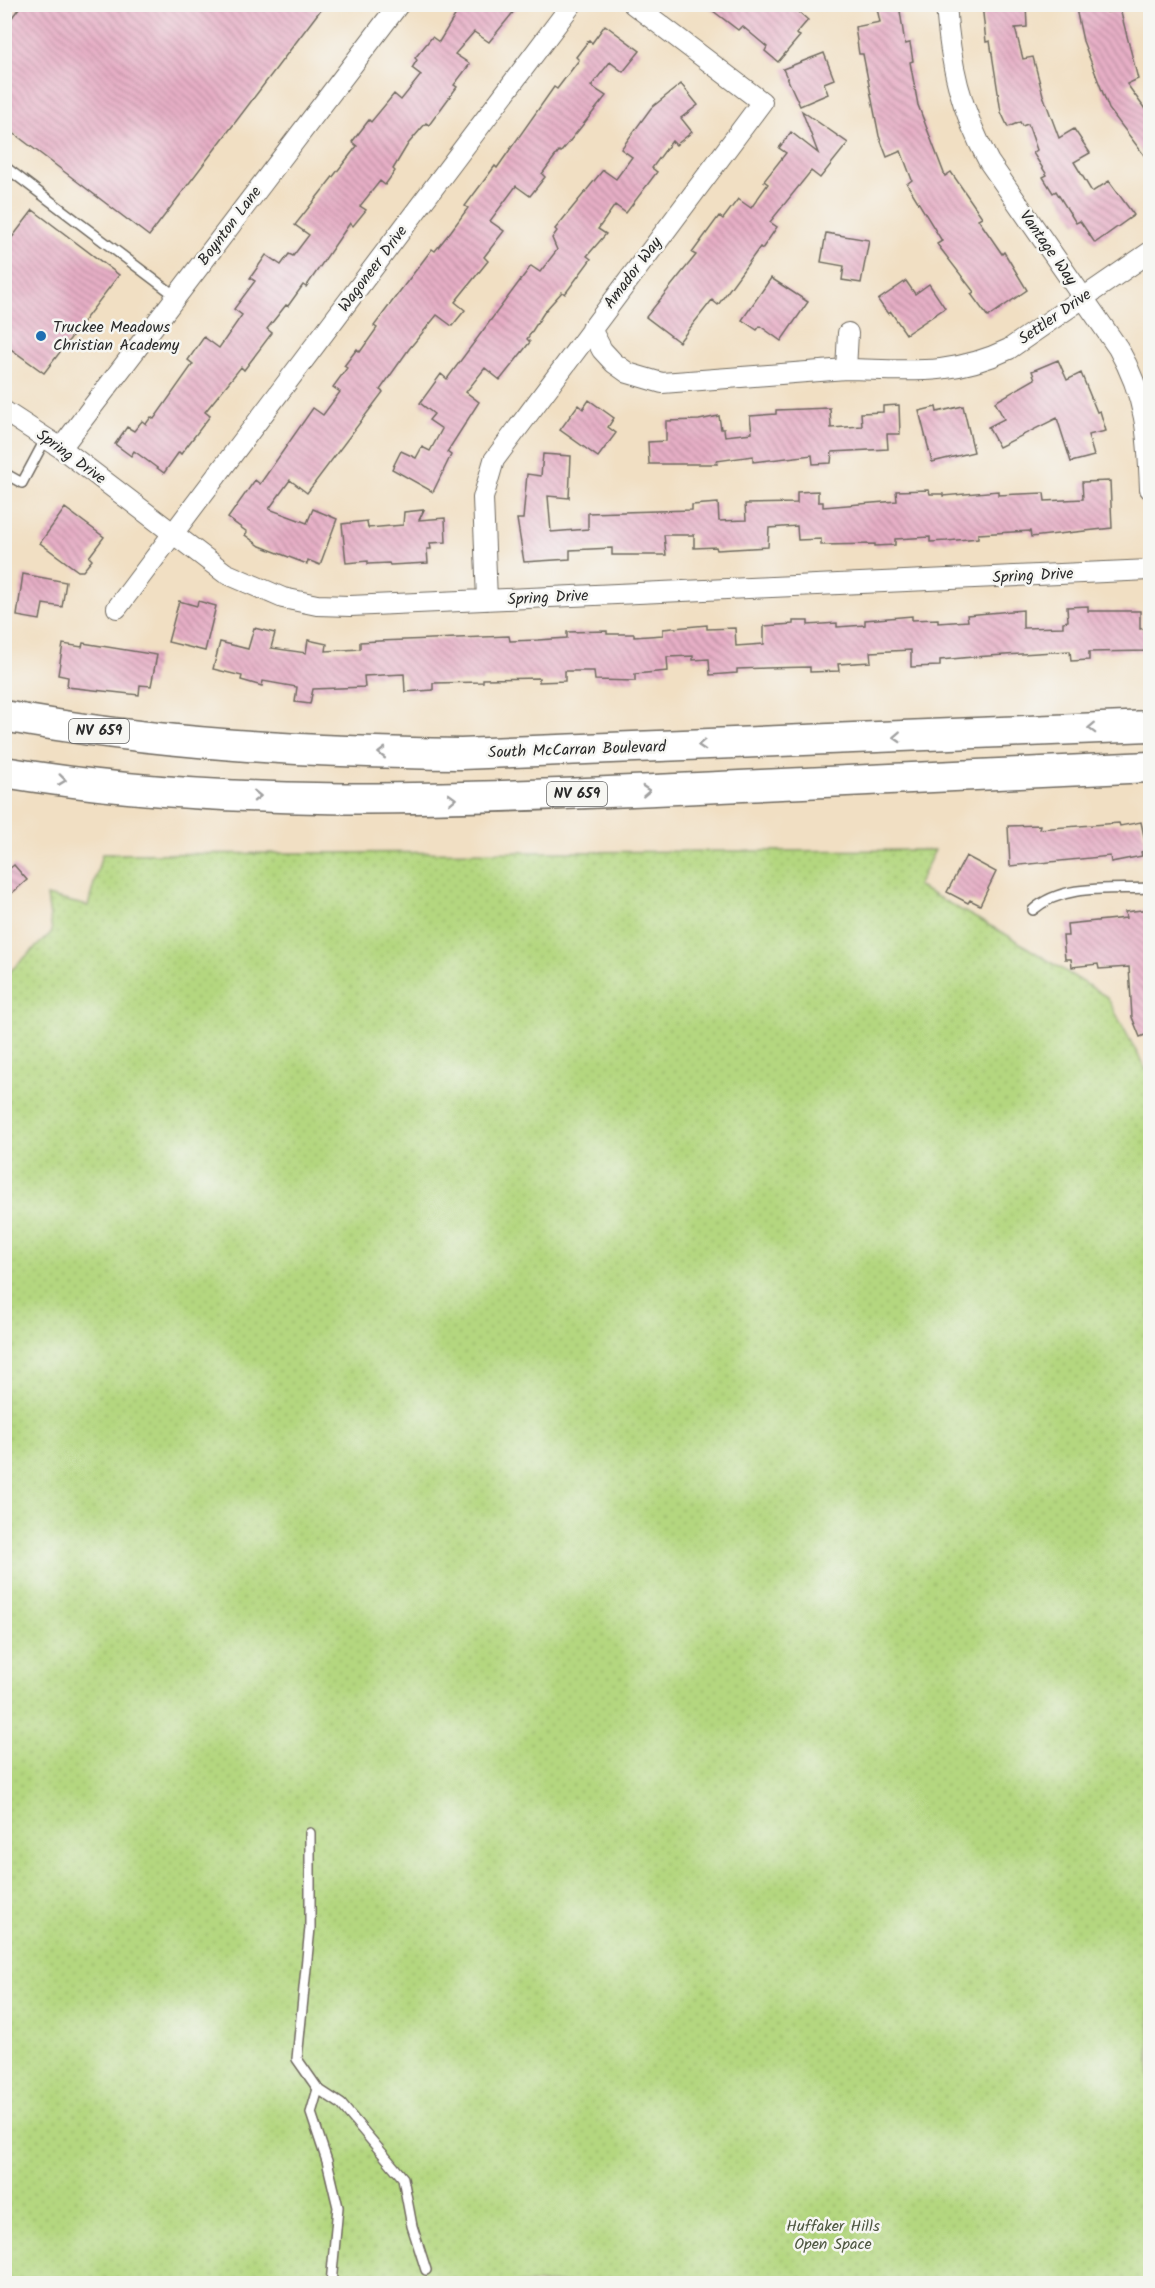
<svg xmlns="http://www.w3.org/2000/svg" width="1155" height="2288" viewBox="0 0 1155 2288" font-family="Kalam,sans-serif">
  <defs>
    <pattern id="green-dots" width="8" height="8" patternUnits="userSpaceOnUse" patternTransform="scale(1.5)"><rect width="8" height="8" fill="#b4d77f"/><path d="M2 2h.1M6 6h.1" fill="none" stroke="#9bb96e" stroke-width="1.8" stroke-linecap="round"/></pattern>
    <pattern id="building-back-hatch" width="6" height="6" patternUnits="userSpaceOnUse" patternTransform="scale(1.5)"><rect width="6" height="6" fill="#e7afc6"/><path d="M-1 5l2 2M0 0l6 6M5-1l2 2" fill="none" stroke="#bb8fa1"/></pattern>
  </defs>
  <rect width="100%" height="100%" fill="#f6f6f2"/>
  <filter id="ink" filterUnits="userSpaceOnUse"><feTurbulence type="fractalNoise" baseFrequency=".0167" numOctaves="2"/><feDisplacementMap in="SourceGraphic" scale="12" xChannelSelector="R" yChannelSelector="G"/><feConvolveMatrix kernelMatrix="1 2 1 2 8 2 1 2 1" color-interpolation-filters="sRGB"/></filter>
  <filter id="wash" filterUnits="userSpaceOnUse"><feTurbulence type="fractalNoise" baseFrequency=".008" numOctaves="4" result="noise"/><feDisplacementMap in="SourceGraphic" scale="24" xChannelSelector="R" yChannelSelector="G"/><feGaussianBlur stdDeviation="1.35" result="paint"/><feColorMatrix in="noise" values="0 0 0 0 0 0 0 0 0 0 0 0 0 0 0 0 0 1.4 0 .05"/><feComposite in="paint" operator="in"/></filter>
  <g filter="url(#wash)">
    <rect width="100%" height="100%" fill="#f1dfc3"/>
    <path fill="url(#green-dots)" stroke="#708155" stroke-width="1.5" d="M935 850 917 886 1007 935 1107 997 1145 1068 1150 1073V2283L5 2284 4 977 52 932 47 896 88 906 102 854Z"/>
    <g id="blocks">
      <path fill="url(#building-back-hatch)" d="M22 4H325L149 236 4 126V28Z
        M462 4H520L489 42 474 32 455 54 470 64 454 85 457 87 429 125 426 123 408 144 393 169 395 171 385 185 380 181 360 206 366 210 353 226 350 223 306 287 303 285 288 306 286 305 267 329 272 333 244 370 241 367 205 412 210 416 181 454 179 452 164 473 134 451 131 456 115 444 127 427 134 431 142 421 146 424 151 417 154 419 193 364 188 360 204 337 219 348 242 315 234 309 255 281 250 278 266 255 281 265 289 254 293 256 309 235 295 225 357 146 352 142 369 120 371 122 394 94 401 100 421 75 412 68 417 60 415 58 432 37 439 42Z
        M704 4H790L808 20 796 34 800 36 778 62 765 51 767 47 742 26 738 30Z
        M876 4H899L905 44 910 43 913 61 910 62 918 105 945 176 951 172 982 217 978 219 1002 254 1004 252 1027 290 988 317 971 294 974 292 937 244 942 241 907 184 912 180 901 151 887 157 879 136 863 54H859L855 27 880 22Z
        M982 4H1026L1027 27 1015 28 1023 59 1033 57 1043 95 1059 138 1074 129 1090 153 1074 162 1092 192 1109 181 1134 215 1095 243 1080 221 1076 223 1056 191 1053 193 1043 177 1047 175 1033 153 1037 150 1028 124 1022 126 1020 122 1008 127 1001 112 990 41 986 42Z
        M1075 4H1105L1107 12 1120 9 1138 79 1127 84 1150 116V163L1109 109 1083 41Z
        M605 25 640 51 623 72 610 62 591 86 606 96 561 152 559 151 542 174 545 177 530 196 516 186 490 221 504 231 484 257 488 261 455 302 465 310 452 326 437 315 409 349 380 390 383 392 307 493 290 480 269 509 307 523 313 509 337 519 320 565 308 560 307 564 260 546 245 535 247 532 228 518 255 480 260 484 313 408 323 415 340 392 333 387 347 368 344 366 357 349 360 352 377 328 374 326 394 299 432 249 435 251 451 231 468 208 465 206 495 166 497 168 554 87 557 89 579 60 576 57 589 40 592 43Z
        M824 53 834 79 824 83 828 94 800 106 783 69Z
        M681 84 698 105 681 118 692 132 676 145 672 141 652 168 657 172 626 213 615 205 598 229 606 234 587 256 591 259 565 294 562 292 545 311 527 339 530 342 500 380 485 368 466 392 479 402 447 452 451 455 433 492 392 469 401 451 416 458 422 447 430 451 442 429 429 420 434 414 420 403 441 374 447 379 531 266 540 272 557 250 552 238 557 231 555 229 603 170 616 179 632 157 621 149 651 108Z
        M802 111 848 143 820 178 811 171 770 222 777 227 762 249 760 247 718 305 712 300 679 342 646 317 696 255 692 253 719 216 723 219 738 199 751 208 768 184 764 181 786 153 779 148 791 132 818 153Z
        M33 210 119 275 44 373 4 344V248Z
        M826 233 869 240 861 283 842 280 844 266 821 262Z
        M771 278 808 302 781 341 760 326 757 330 742 320Z
        M906 281 915 294 929 284 945 308 906 334 891 312 888 314 878 300Z
        M1058 360 1067 380 1081 373 1097 412 1100 411 1106 431 1088 435 1094 456 1071 462 1057 418 999 447 988 427 1004 419 995 402 1035 379 1032 371Z
        M589 400 614 418 608 427 616 433 598 457 560 430 578 405 583 409Z
        M899 405 900 434H887L888 449 832 452 831 463 813 464 812 455 753 462V456L716 461 717 464H649L648 442 666 441V421L699 420 719 416 721 429H724L725 436 752 433 750 416 776 414V410L830 408 831 428 862 426 861 413 883 412V406Z
        M963 406 974 452 932 462 919 411 936 407 937 412Z
        M543 454 571 456 569 498 548 496 551 532 588 529V513L692 510V505L718 503 719 521 746 520 745 504 797 503V492L818 491V502H823V507L897 501 896 491 929 490 930 494H943V496L998 491V495L1044 493 1045 501 1083 499 1082 482 1110 481 1112 528 1031 537 1030 531 978 534V538L947 541 930 542V537L895 539V545L875 546V544L821 545V539L798 540 797 526 769 528 768 547 717 550 716 547 694 548V535H664L666 555H612V548L570 550V559L524 562 517 519H523L527 474 541 476Z
        M65 508 104 537 89 557 92 560 83 571H78L40 543Z
        M424 510 419 520 445 518 446 542 430 543 431 549H427L428 563 390 565 389 563 368 564V561L346 563 342 524 367 521 368 528 403 525 404 512Z
        M23 574 66 582 62 607 43 604 40 620 17 616Z
        M179 601 197 606 198 601 216 606 205 651 168 642Z
        M1088 606V611H1140V629L1150 628V651L1089 652V660L1071 661 1070 651 973 657 940 660V666L911 667V650L870 652 871 662 838 664 839 671 810 672V667L766 668 737 669V673L710 675 709 659 693 660V656L667 657 668 671 635 674V681L595 680 594 671H565V681L539 682V678L483 679V682L433 683V690L405 692 404 674 364 676 365 687 313 689 310 704 295 702 297 687 263 681 262 686 241 680 242 676 213 669 220 642 248 649 254 628 275 633 271 648 306 653 308 640 327 644 326 651 360 649V642L379 641 509 636 510 641 538 640 567 638V632L607 631V634H634V637L663 635V629L707 625V629L735 628 736 646 764 644V626L793 624V621H808V625L837 623V627L865 625V620L912 616V620L938 619V623L968 621 967 615 1023 610V628L1063 627V622L1068 621 1067 607Z
        M83 643 157 655 151 686 140 685 139 695 67 687 68 677 58 675 63 644 82 647Z
        M1141 822 1147 850 1141 852 1142 856 1111 862 1110 856 1010 866 1008 826 1040 825 1039 829 1119 823 1120 826Z
        M966 856 996 872 980 905 970 900 968 903 947 892Z
        M14 865 27 880 11 894 4 886V873Z
        M1150 909V1033L1140 1037 1132 1017 1129 967 1099 969 1098 964 1072 967 1071 959H1065L1063 936H1068L1067 924 1126 918 1125 912Z"/>
    </g>
  </g>
  <g filter="url(#ink)">
    <use href="#blocks" fill-opacity="0" stroke="#706a60" stroke-width="1.5"/>
    <g fill="none" stroke-linecap="round" stroke-linejoin="round">
      <g stroke="#706a60" stroke-width="12">
        <path id="service" d="M4 166 177 297
          M4 473 22 483 46 438
          M1033 910C1063 883 1112 890 1150 888
          M310 1833V1928L297 2059 318 2089 341 2104 403 2178 412 2226 426 2270
          M318 2089 311 2113 327 2161 338 2207 331 2284"/>
      </g>
      <g stroke="#706a60" stroke-width="22">
        <path id="minor" d="M946 4C950 64 960 109 989 162L1118 348C1146 397 1148 435 1150 489
          M591 329 602 350 614 363 628 373 662 383 846 369 848 333
          M846 369C907 370 951 377 1009 349L1150 252
          M4 411 61 448 225 573 283 598 317 605 350 606 1150 570
          M61 448 399 4
          M487 600 483 498 494 460 762 102 633 4
          M117 608 572 4"/>
      </g>
      <g stroke="#706a60" stroke-width="33">
        <path id="primary" d="M4 716C155 744 308 752 461 754L1150 726
          M4 772C219 808 439 800 655 790 820 783 985 775 1150 767"/>
      </g>
      <use href="#service" stroke="#fff" stroke-width="9"/>
      <use href="#minor" stroke="#fff" stroke-width="20"/>
      <use href="#primary" stroke="#fff" stroke-width="30"/>
    </g>
    <defs><path id="oneway-chevron" d="M-2-3.5L2.5 0L-2 3.5" fill="none" stroke-width="1.6" stroke-linecap="round" stroke-linejoin="round" transform="scale(1.5)"/></defs>
    <g stroke="#a0a0a0">
      <use href="#oneway-chevron" transform="translate(1092 728) rotate(178)"/>
      <use href="#oneway-chevron" transform="translate(897 737) rotate(177)"/>
      <use href="#oneway-chevron" transform="translate(702 745) rotate(177)"/>
      <use href="#oneway-chevron" transform="translate(382 753) rotate(-179)"/>
      <use href="#oneway-chevron" transform="translate(62 780) rotate(7)"/>
      <use href="#oneway-chevron" transform="translate(646 791) rotate(-3)"/>
      <use href="#oneway-chevron" transform="translate(257 796) rotate(1)"/>
      <use href="#oneway-chevron" transform="translate(452 799) rotate(-2)"/>
    </g>
  </g>
  <circle fill="#1f6fb2" stroke="#f6f6f2" stroke-width="2" cx="41" cy="336" r="6"/>
  <g text-anchor="middle" dominant-baseline="central" stroke-width="5" stroke-linejoin="round" paint-order="stroke">
    <g fill="#f6f6f2" stroke="#686867" stroke-width="1.5">
      <rect x="69" y="719" width="60" height="24" rx="4.5"/>
      <rect x="547" y="782" width="60" height="24" rx="4.5"/>
    </g>
    <g font-size="15" font-weight="bold" fill="#2b2b2b">
      <text x="99" y="731">NV 659</text>
      <text x="577" y="794">NV 659</text>
    </g>
    <g font-size="16" fill="#2b2b2b" stroke="#f6f6f2">
      <text transform="translate(230 226) rotate(-53)">Boynton Lane</text>
      <text transform="translate(1048 248) rotate(55)">Vantage Way</text>
      <text transform="translate(373 269) rotate(-53)">Wagoneer Drive</text>
      <text transform="translate(633 273) rotate(-53)">Amador Way</text>
      <text transform="translate(1055 317) rotate(-35)">Settler Drive</text>
      <text transform="translate(71 457) rotate(36)">Spring Drive</text>
      <text transform="translate(1033 576) rotate(-3)">Spring Drive</text>
      <text transform="translate(548 598) rotate(-3)">Spring Drive</text>
      <text transform="translate(577 750) rotate(-2)">South McCarran Boulevard</text>
    </g>
    <g font-size="16" fill="#2b2b2b" stroke="#f6f6f2" text-anchor="start">
      <text x="53" y="327">Truckee Meadows<tspan x="53" dy="18">Christian Academy</tspan></text>
    </g>
    <g font-size="16" fill="#4d5640" stroke="#f6f6f2">
      <text x="833" y="2226">Huffaker Hills<tspan x="833" dy="18">Open Space</tspan></text>
    </g>
  </g>
  <rect width="1155" height="2288" fill="none" stroke="#f6f6f2" stroke-width="24"/>
</svg>
